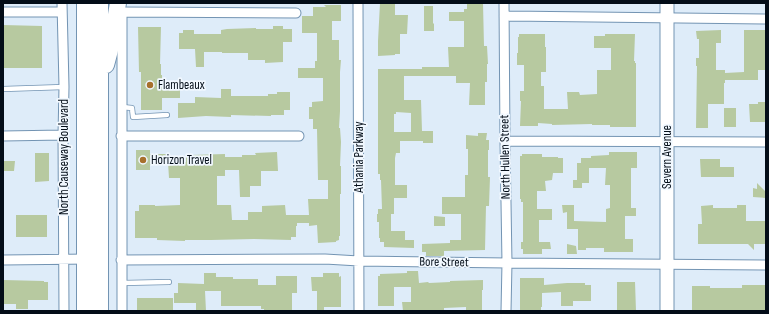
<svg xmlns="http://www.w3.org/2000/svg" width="769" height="314" viewBox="0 0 769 314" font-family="'Sofia Sans Condensed',sans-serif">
  <rect width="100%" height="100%" fill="#deecf9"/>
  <path fill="#b7c9a0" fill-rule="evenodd" d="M380 3H395V15H408L407 34H400V54H395V55L378 56V41Z
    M467 3H483L484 46H487L488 64H487V82H485V105H469L470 83H456V76H404V100H421L422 131H433V143H423V141H400V153H396L395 158V185H407V198H394V214H391V231H405V240H414V248L384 247V242H380V238H379V222H377V214H378V209H382L381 180H380V174H378V69H422V67H449L448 47H464V21H449V12H464V9H467ZM396 112 411 113V132H394V114H396Z
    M324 5H341V21H332V40H339V60H341L340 72V111L339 128H340L341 142 340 166H341V194H340V236H339V240L336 241V242L318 243 317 225 309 226V223H297V226H296V237H291V240L254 239 211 240H185V241L157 240V238H135V211H139V205H155V206L180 205V178H169L168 162H186V156H190V155L225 154V157H242V155H256L255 153 277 152 278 171H261V186H250V197H240L239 170H225V176H217V205H231L232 220H248V212H262V206L285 205 286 215H309L308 199H328V180H318L317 129H313V119H309V107H312V102L323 101V78H298V68H315V61H317V33H302V16H313V7H326Z
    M424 6H433V24L434 23V31H424Z
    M3 25 42 26V68H3Z
    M273 26H283V29H292V42H283V62L265 63V60H248V53H222V52H204V67H196L195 49H179V33H183V30H194V34H221V30L227 29 256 28V29H273Z
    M138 27H161L160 64H161V75H162V90H180V98H162V110H141V72H139Z
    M721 30V43H716V70H725V73L744 72V30H766V70H758V80H725V83H724V104H708V128H696L697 66H696V58H699V39H697L696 31Z
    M519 34H545V47H546V72H541V86H544V109H568L567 92H579L580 95 597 94V70H611V48H594V36H605V34H635L634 61H635V63H636V127H610V125H592V124L552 125V124L538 123V126H520L521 101H520V91H524V65H517V53H518V37H519Z
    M221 89H231V96H268V94H277V92H290V110H284V115H271V116L231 115V117L206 116 178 118V103H195V97L221 98Z
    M758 102H766V122H750L749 104H758Z
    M724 108H736V127H724Z
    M478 133H487L486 140H489V150H488V177H490L489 206H486L485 250 444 251V256H426V252H422V244L450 243V240H461V214H442V197H465V175H468V149H466V135L478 136Z
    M136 150H150V154H166V165H150V170H136Z
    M609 152H637V168H631V208H636V216H625V239H633V252H604V248H586V250H578V229H567V212L563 213 562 205H574V221L606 222V209L610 208V185H605L606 168H589V183H582V188H573V180H577V163H581V158H591V156L609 155Z
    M35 153H49V181L35 182Z
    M522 154H542V157H558V158H563V173H553L552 180 545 181 546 191H537V209H552V220H539V242H550L551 249H542V254H523V249H521V242H523V202H521V199H520V156H522Z
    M700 159H720V167H734V177H701Z
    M3 161H15L14 171H3Z
    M757 183 766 192V198L753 197V188L757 189Z
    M713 205V208H737V205H746V221H766V244H754V250L748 244H698V224H702L701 206Z
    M16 215H47V237H16Z
    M434 216 445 217V226H434Z
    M567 244 576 246 577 254H567Z
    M407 271H418L419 283 428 282 429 283 450 282V281L483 280V290H482V311H466V307L444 308V311H403L402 302H411V287H394V306H378V276H380V274L407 273Z
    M204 273H216V277H233V279H258V285H276V276H297V293H292V311H264V309H261V306H221V291H205L206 311H196V303H174V293H178V283L204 284Z
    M323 273H339V277L341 276V307H324V311H317V291H312L311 277H323Z
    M520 278H544V285L567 283H585V285H591V301H573V306H561V292L542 293V307H541V311H520Z
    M3 280 44 281V282H48V300H28V309H16V304H3Z
    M617 282H635L636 311H617Z
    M742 285H766V311H692V286H710V288H742Z
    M137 298H173V311H137Z"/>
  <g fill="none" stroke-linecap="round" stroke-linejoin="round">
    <g stroke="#7394b3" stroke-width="6">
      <path id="lane" d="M3 89 64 87
        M122 107 132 108 133 117 167 115
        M122 283 169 282"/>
    </g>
    <g stroke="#7394b3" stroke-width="11">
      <path id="street" d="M62 3 64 87 63 135 64 311
        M358 3 359 311
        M504 3 505 141 507 263 506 311
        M3 12H62
        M122 12 296 13
        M504 16 766 19
        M3 136 63 135
        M121 136H299
        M505 141 766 142
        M3 260 90 259
        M121 260 325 259 359 261 507 263 766 265
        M122 311V16"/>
    </g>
    <g stroke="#7394b3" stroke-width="15">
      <path id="secondary" d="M667 311V3"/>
    </g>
    <g stroke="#7394b3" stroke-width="18">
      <path id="highway" d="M100 3V311
        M106 65 110 50 118 3
        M85 311V3"/>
    </g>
    <use href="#lane" stroke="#fff" stroke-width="4.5"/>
    <use href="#street" stroke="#fff" stroke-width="9"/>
    <use href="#secondary" stroke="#fff" stroke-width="13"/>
    <use href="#highway" stroke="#fff" stroke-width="16"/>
  </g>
  <g fill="#a7702c" stroke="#f1f8ff" stroke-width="1.5">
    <circle cx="150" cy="85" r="4"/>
    <circle cx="143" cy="160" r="4"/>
  </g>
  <g text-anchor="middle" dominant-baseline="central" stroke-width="3.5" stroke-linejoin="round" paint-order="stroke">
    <g font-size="13" fill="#030d18" stroke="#f1f8ff" text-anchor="start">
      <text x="158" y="85">Flambeaux</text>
      <text x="151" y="160">Horizon Travel</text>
    </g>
    <g font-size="13" fill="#030d18" stroke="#f1f8ff">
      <text transform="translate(64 157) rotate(-90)">North Causeway Boulevard</text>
      <text transform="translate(359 157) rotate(-90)">Athania Parkway</text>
      <text transform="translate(505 157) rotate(-91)">North Hullen Street</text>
      <text transform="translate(667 157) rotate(-90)">Severn Avenue</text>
      <text transform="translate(444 262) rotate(1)">Bore Street</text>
    </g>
  </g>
  <rect width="769" height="314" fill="none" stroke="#030d18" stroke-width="8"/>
</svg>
